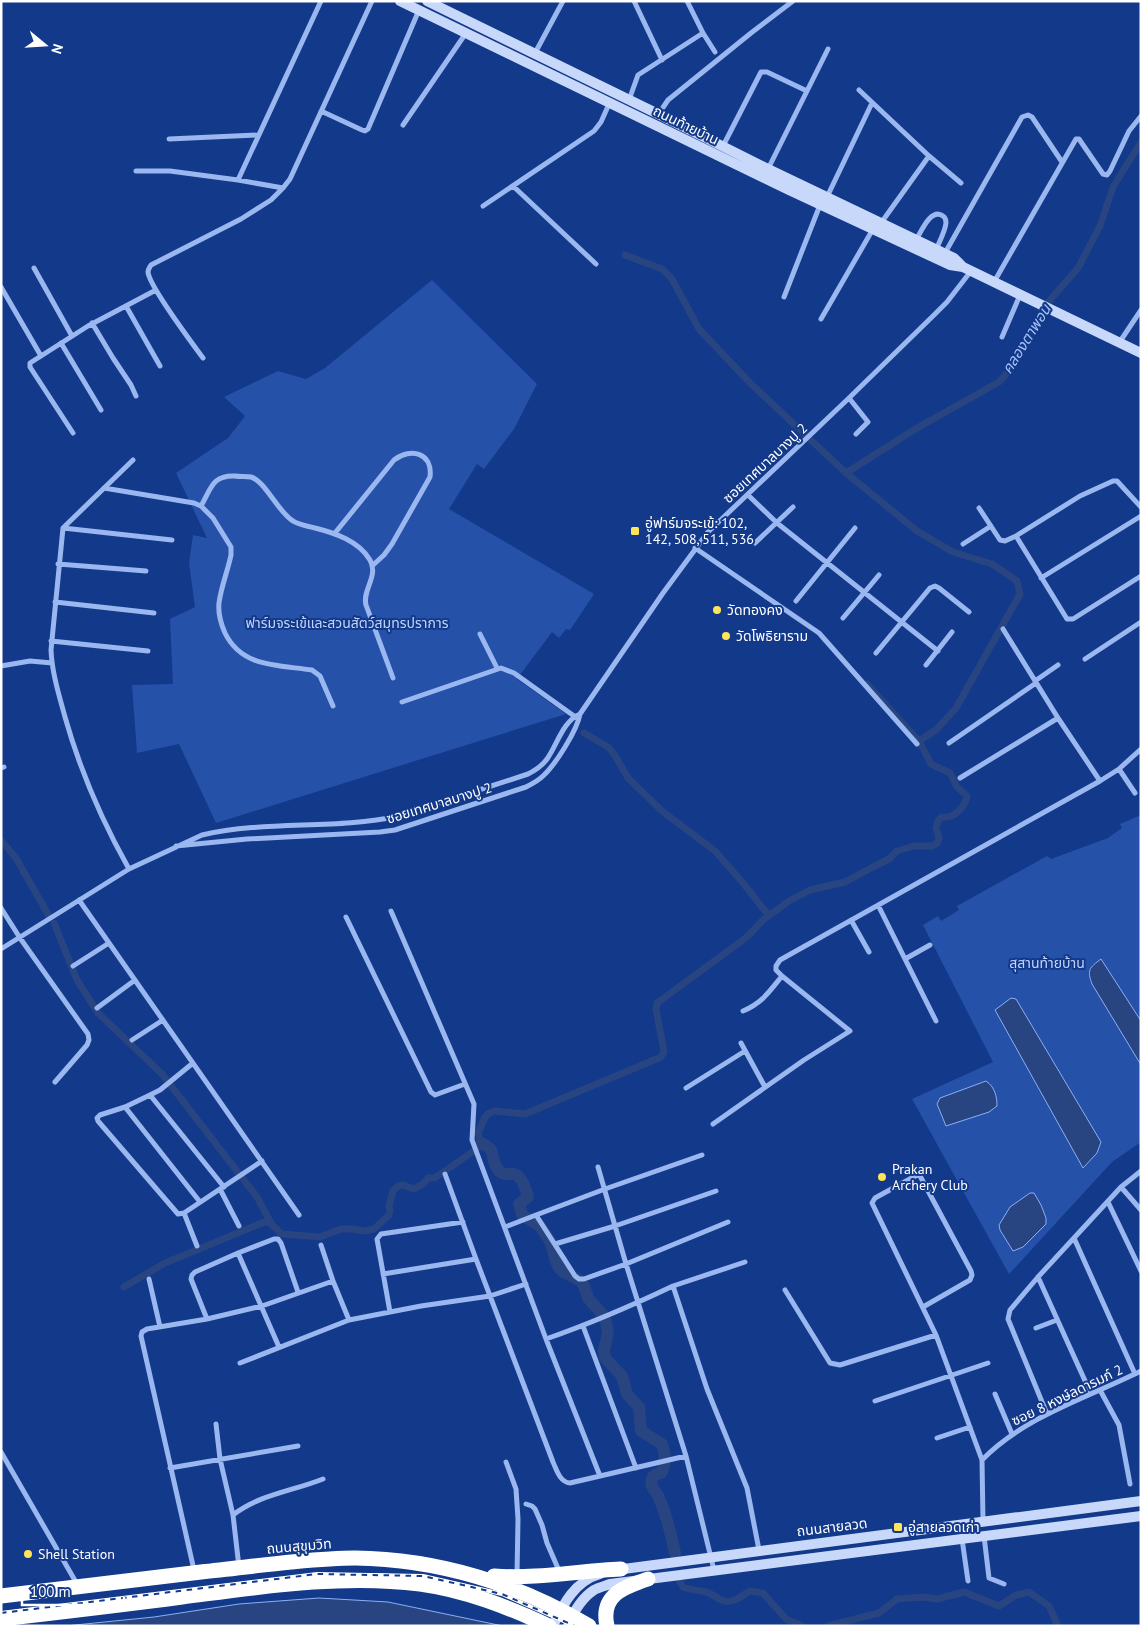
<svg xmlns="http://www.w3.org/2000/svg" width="1142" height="1627" viewBox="0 0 1142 1627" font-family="'PT Sans','Noto Sans Thai',sans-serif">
  <rect width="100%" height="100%" fill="#13398a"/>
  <path fill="#2551a9" d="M432 280 537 384 514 429 484 469 477 464 449 509 594 594 570 630 566 629 559 638 552 632 517 679 566 714 216 823 179 744 137 753 132 685 173 684 170 619 195 607 189 563 193 535 207 538 176 473 228 438 245 416 224 397 278 371 306 379 325 368Z
    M1141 815V1142L1112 1162 1009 1274 912 1099 993 1062 923 925 938 916 941 921 959 910 957 906 1047 856 1051 859 1108 838 1122 828 1120 824Z"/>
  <path fill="#284481" stroke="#8cb0f3" d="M1101 959 1141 1021V1065L1092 984C1087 970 1089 968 1101 959Z
    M1011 998 1016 999 1101 1142 1097 1153 1083 1168 995 1010Z
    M986 1081C995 1087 997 1097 997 1106L989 1112 946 1126 937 1104 940 1098Z
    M1030 1193H1034L1041 1205 1046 1218V1224L1023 1247 1013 1251 1000 1230 999 1225 1010 1207Z
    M319 1598 388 1602 503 1626H65L154 1617 239 1604Z"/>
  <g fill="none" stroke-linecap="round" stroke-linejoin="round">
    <path stroke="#284481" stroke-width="7" d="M625 255 662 269 672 279 699 329 751 384 846 473 917 531 953 552 992 564 1017 581 1020 594 956 708 936 730 919 741
      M846 473 917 428 999 382 1015 364 1044 307 1078 268 1100 226 1113 187 1141 142
      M584 733 608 747 614 754 628 778 662 811 715 851 743 883 769 916
      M1 840 16 858 49 916
      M54 923 77 980 98 1013 162 1074 257 1197 271 1223
      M124 1287 165 1263 267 1221C273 1224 276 1230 282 1234L320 1237 341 1229H353L365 1231 374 1229 389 1215 390 1211 389 1206 393 1191 398 1186 403 1185 414 1189 423 1184 428 1178H434L445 1171 478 1148 481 1143 478 1133 485 1117 489 1113 495 1111 525 1114 661 1057 664 1052 656 1009 657 1003 747 937 763 920 789 901 810 890 845 882 873 867 889 859 897 851 914 846H932L937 843 939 838 936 827 938 821 942 817C954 819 965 807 967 796L957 787 950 773 931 764 919 741 867 684
      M680 1582 683 1587C691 1590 699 1591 707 1592 712 1594 716 1597 721 1600 732 1605 741 1596 750 1591L763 1593 786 1619 802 1626
      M828 1626 879 1613 897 1599 923 1597 937 1599 964 1592 999 1606 1016 1595 1029 1592 1049 1606 1058 1626"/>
    <path stroke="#284481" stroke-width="12" d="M481 1143C498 1150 489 1156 497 1168 506 1184 518 1158 528 1197L519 1204 522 1215 540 1226 550 1241 557 1264 560 1269 565 1273 581 1281 584 1286 588 1298 604 1316 606 1322 608 1333 604 1350 605 1358 622 1376 627 1394 639 1407 641 1431 662 1444C665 1453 666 1464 661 1473 657 1474 653 1475 652 1479 649 1486 656 1491 658 1496 665 1510 672 1538 675 1553"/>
    <path stroke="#9ab7f0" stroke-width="5" d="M634 1 662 60
      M703 33 715 52
      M534 55 563 1
      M859 90 929 156 961 183
      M629 100 638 75 703 33 687 1
      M321 111 362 130 365 131 368 129 419 10
      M658 115 668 100 751 33 793 1
      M403 125 466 33
      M169 139 258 135
      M723 146 761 72H767L807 91
      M768 169 828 49
      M136 171H170L238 180 283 188
      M238 180 321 1
      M513 186 596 264
      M827 197 872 103
      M483 206 594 131 601 122 609 104
      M881 223 929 156
      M916 240C921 232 931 207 943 216 946 218 946 221 946 223 945 232 939 242 936 250
      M945 253 1022 117 1028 115 1032 117 1062 162
      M34 268 72 336
      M994 282 1076 139H1079L1103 174 1107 175 1110 171 1129 131 1141 116
      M1 287 41 356
      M784 297 820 205
      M126 306 160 366
      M821 319 873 229
      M92 323 113 358 131 385 136 396
      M1002 337 1020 295
      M61 343 101 410
      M1119 343 1141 310
      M203 358C192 343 149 286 148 272 148 269 150 267 151 265L241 219 271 200 283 188 290 179 372 1
      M849 398 868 422 856 434
      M73 433 30 367V363L88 326 156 290
      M104 488 194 503 201 506 213 518 231 547V555C228 570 221 587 219 603 218 613 221 624 225 633 242 668 279 665 312 670L320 676 333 706
      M748 495 777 523 938 651
      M201 506C211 489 212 475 235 476 240 477 246 476 251 477 265 481 278 512 293 521 299 525 308 526 315 528 335 533 359 541 370 560 379 576 362 590 366 605L393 678
      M1141 507 1117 481H1113L1080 496 1016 536 1067 619H1073L1141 576
      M979 508 1000 540 1005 541 1016 536
      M63 528 172 540
      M335 533 394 460C411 447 433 453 430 477L392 544 384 555 372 566
      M755 543 793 507
      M963 544 991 526
      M695 548 819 633 917 744
      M58 564 146 571
      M1041 578 1141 516
      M796 601 855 528
      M55 602 154 613
      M843 618 879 575
      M1003 629 1058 718 1100 781
      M480 634 497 668
      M51 641 148 651
      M876 653 930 588 935 586 939 588 969 612
      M1085 659 1141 622
      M926 665 952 632
      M1 666 30 661 52 663
      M1035 681 1058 665
      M402 702 501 668 514 673 574 716
      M949 743 1036 683
      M1 768 4 767
      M1119 769 1135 793
      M960 778 1058 718
      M176 846 247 839 380 832 395 830 526 787C532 784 538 781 543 776 555 765 577 731 580 714L663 593 708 532 849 398 935 314 947 302 971 271
      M129 869C102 821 80 770 65 717 59 695 52 673 51 650L63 528 133 460
      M79 900 299 1215
      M878 905 936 1021
      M1 908 20 938 88 1034 89 1040 87 1045 55 1082
      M391 911 474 1104 472 1140 546 1339C589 1324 631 1306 673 1286
      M346 917 431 1092 435 1095 465 1084
      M851 920 869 952
      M1 949 129 869 202 835C267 820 334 830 399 816L528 774C536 770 542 766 547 759 557 745 563 721 580 714
      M905 959 930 945
      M73 966 109 943
      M97 1008 135 980
      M743 1011C762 1003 769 992 782 976
      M132 1040 163 1020
      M741 1043 765 1087
      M193 1063 160 1090 150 1095 125 1107 100 1115 97 1118 98 1121 178 1214 184 1213 262 1161
      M686 1088 745 1051
      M150 1095 224 1187
      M125 1107 200 1202
      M713 1124 804 1060 850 1031 782 976 776 970V966L780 960 1100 781 1119 769 1141 749
      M598 1167 626 1264 686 1456 714 1570
      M1121 1187 1141 1210
      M220 1189 239 1226
      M1108 1202 1141 1271
      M184 1213 197 1246
      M536 1215 605 1189 702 1155
      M505 1227 536 1215 575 1276 579 1279H584L626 1264 728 1222
      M1074 1238 1135 1374
      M555 1244 615 1226 716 1191
      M321 1245 333 1281
      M238 1253 274 1239H278L281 1243 298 1292
      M476 1259 553 1462C557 1471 560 1482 570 1483L686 1456
      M745 1262 673 1286 707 1389 747 1488 759 1550
      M383 1274 476 1259 445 1174
      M1038 1277 1091 1394
      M149 1279 160 1327
      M785 1290 830 1363 840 1365 936 1335
      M923 1307 970 1280 972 1275 971 1271 919 1174 875 1198 872 1203 936 1335 982 1460 983 1521
      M390 1312 377 1239 381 1234 463 1222
      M207 1319 262 1306 333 1281 349 1320
      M583 1326 636 1468
      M1036 1328 1057 1320
      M546 1339 600 1476
      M240 1363 349 1320 421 1306 490 1296 526 1284
      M1100 1390 1119 1425 1130 1484
      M995 1394 1012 1434
      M875 1401 988 1363
      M1047 1414 1008 1319 1010 1310 1038 1277 1121 1187 1141 1171
      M216 1424 220 1459 233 1515
      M937 1438 970 1427
      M1 1452 77 1584
      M982 1460C1025 1416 1087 1398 1141 1371
      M506 1462 516 1489 518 1519 517 1575
      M170 1468 298 1446
      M526 1504 532 1506 535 1509 542 1525 547 1543 560 1573
      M984 1536 989 1578 1004 1584
      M962 1539 968 1581
      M239 1567 233 1515C258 1495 293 1491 323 1479
      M194 1570 141 1336 142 1332 147 1329 207 1319 191 1279 192 1275 195 1272 238 1253 279 1347"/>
    <path stroke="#c8d8fb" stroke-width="10" d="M400 1 789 190 950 265 963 267 1141 353
      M427 1 654 112 768 169 954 258 963 267
      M616 1570 1141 1501
      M553 1626C563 1604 575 1581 600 1574
      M568 1626C573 1613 582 1598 594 1590 599 1587 605 1586 610 1584L1141 1516"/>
    <path stroke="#fff" stroke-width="15" d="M494 1576C537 1579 578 1571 621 1569
      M1 1596C68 1588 134 1580 201 1572 231 1569 261 1565 291 1562 313 1560 334 1558 355 1558 438 1559 519 1584 589 1626
      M1 1619C61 1612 122 1605 182 1597 260 1587 341 1574 420 1584 465 1590 508 1607 549 1626
      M607 1626C600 1595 624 1587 648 1579"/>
    <g stroke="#fff" stroke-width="4">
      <path id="rail" d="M1 1613 317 1574 423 1576 502 1594 575 1626"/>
    </g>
    <use href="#rail" stroke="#13398a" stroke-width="2" stroke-dasharray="5.5" stroke-linecap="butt"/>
  </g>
  <g fill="#ffe359" stroke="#13398a" stroke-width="2">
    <rect x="630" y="526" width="10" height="10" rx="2.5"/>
    <circle cx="717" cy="610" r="5"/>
    <circle cx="726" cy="636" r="5"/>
    <circle cx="882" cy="1177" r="5"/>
    <rect x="893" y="1522" width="10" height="10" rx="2.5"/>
    <circle cx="28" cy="1554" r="5"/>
  </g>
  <g text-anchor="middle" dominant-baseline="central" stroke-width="4" stroke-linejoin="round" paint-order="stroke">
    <g font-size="14" fill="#fff" stroke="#13398a">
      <text transform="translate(686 125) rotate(26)">ถนนท้ายบ้าน</text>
      <text transform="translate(765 463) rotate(-43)">ซอยเทศบาลบางปู 2</text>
      <text transform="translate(439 803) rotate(-17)">ซอยเทศบาลบางปู 2</text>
      <text transform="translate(1067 1395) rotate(-26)">ซอย 8 หงษ์ลดารมภ์ 2</text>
      <text transform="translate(832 1527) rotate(-7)">ถนนสายลวด</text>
      <text transform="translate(299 1546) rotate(-5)">ถนนสุขุมวิท</text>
    </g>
    <g font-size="14" fill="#fff" stroke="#13398a" text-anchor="start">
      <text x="645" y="523">อู่ฟาร์มจระเข้: 102,<tspan x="645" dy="16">142, 508, 511, 536</tspan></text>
      <text x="727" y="610">วัดทองคง</text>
      <text x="736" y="636">วัดโพธิยาราม</text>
      <text x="892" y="1169">Prakan<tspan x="892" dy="16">Archery Club</tspan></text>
      <text x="908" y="1527">อู่สายลวดเก่า</text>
      <text x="38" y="1554">Shell Station</text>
    </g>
    <g font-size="14" fill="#c1d4fc" stroke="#13398a">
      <text x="347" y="623">ฟาร์มจระเข้และสวนสัตว์สมุทรปราการ</text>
      <text x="1047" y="963">สุสานท้ายบ้าน</text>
    </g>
    <g font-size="15" font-style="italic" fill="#a6c1f7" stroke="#13398a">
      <text transform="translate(1026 339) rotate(-58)">คลองตาพอน</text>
    </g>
  </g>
  <rect width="1142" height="1627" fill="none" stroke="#ffffff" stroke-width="5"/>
  <g transform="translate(45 45) rotate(108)" stroke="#13398a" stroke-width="4" paint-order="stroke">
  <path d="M0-4L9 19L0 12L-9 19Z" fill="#ffffff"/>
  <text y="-8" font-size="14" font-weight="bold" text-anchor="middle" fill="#ffffff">N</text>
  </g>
  <path d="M22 1597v8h102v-8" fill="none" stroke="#ffffff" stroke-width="2.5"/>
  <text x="30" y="1597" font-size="15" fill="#ffffff" stroke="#13398a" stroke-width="4" paint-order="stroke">100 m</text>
</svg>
